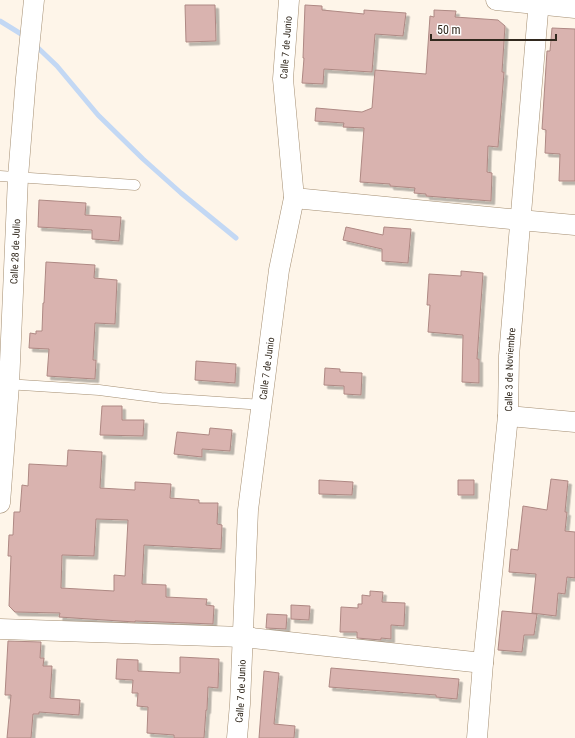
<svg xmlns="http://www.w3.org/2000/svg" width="575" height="738" viewBox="0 0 575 738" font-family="'Roboto Condensed',sans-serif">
  <defs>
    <filter id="shadow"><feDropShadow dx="3.5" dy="3.5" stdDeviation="0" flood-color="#0004"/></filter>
  </defs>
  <rect width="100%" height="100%" fill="#fef5e9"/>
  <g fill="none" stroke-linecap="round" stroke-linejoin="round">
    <path stroke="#c3d8f4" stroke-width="5" d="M0 21 26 37
      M35 45 57 66 98 115 143 159 181 193 236 238"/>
  </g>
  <path fill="#d9b3af" stroke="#ae8883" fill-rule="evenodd" filter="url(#shadow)" d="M185 5H215L216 41 186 42Z
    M305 5 322 6V10L364 14V10L406 13 403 36 375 34 372 72 324 69 323 84 302 83 304 58H303Z
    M434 10 456 11 455 17 498 20 505 26 502 72H504L498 147 488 146 487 172 492 173 491 201 426 196V194L414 193 415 188 390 186V184L360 182 364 128 343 127 344 123 315 121 316 108 362 112 372 108 375 70 426 74 430 16 434 17Z
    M552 28 575 29V181H559L560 154 545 153 546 130 542 129 547 51H550Z
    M39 200 86 203 85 215 121 217 119 241 92 239V230L38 227Z
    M346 227 383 235 384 227 411 229 408 263 382 261V249L343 240Z
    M46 262 95 265 94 278 117 280 115 324 95 323 93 360H96L95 379 47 376 49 349 29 348 30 333 36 334V331H42L43 303H44Z
    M461 271 483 273 477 359H479V383L462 382 463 335 428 332 430 305H427L429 274 461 276Z
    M196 361 236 364 235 383 195 380Z
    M325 368 340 369V372L362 373 361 395 344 394V386L324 385Z
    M102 406H122V420H144L143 436 100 435Z
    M210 428 232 430 230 451 202 449V457L174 454 177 432 209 435Z
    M68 450 102 452 100 488 135 490V482L171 484 170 498 199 500V503H218L217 524 222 525 221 549 144 545 142 584 166 585V597L207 599 206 605 214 606 213 624 135 621V622L59 617 60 613 15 612 9 606 11 556H8L9 535H13L14 512H20L22 485 28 486 29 464 67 466ZM96 519 128 520 125 576 114 575V591L61 588 62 555 94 556Z
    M551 479 568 481 565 512H567L565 531 575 532V578L567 577 565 594 558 593 556 616 532 613 536 574 509 572 511 549 518 550 523 506 547 510Z
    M319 480 353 482 352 495 319 494Z
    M458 480H474V495H458Z
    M370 591 383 592 382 602 405 603 404 626 391 625V639L381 638V640L357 638V632H340L341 607 358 608V604H362V595L370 596Z
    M291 605 310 606 309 620 291 619Z
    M502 611 537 614 534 635H524L522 652 498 650Z
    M267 614 287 615 286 629 266 628Z
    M8 641 41 642 40 658H44L43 666H52L50 698 80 700 79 715 39 712V714H33L31 738H7L11 695H5Z
    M180 657 219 659 218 688 208 687 207 710H206L204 738H174V735L147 733 148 707 137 706 138 693H132L133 680 116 679 117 659 138 660V671L180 673Z
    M331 668 459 679 457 699 436 697V695L329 687Z
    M264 671 279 673 274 724 295 726 294 738H259Z"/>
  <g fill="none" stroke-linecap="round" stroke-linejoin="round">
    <g stroke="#a48e72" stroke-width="11">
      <path id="lane" d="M0 176 135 185
        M6 384 99 390 161 398 262 405"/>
    </g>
    <g stroke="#a48e72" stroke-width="21">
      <g id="street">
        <path d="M496 0 575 8"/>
        <path d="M294 198 520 220 575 225"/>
        <path d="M508 416 575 422"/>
        <path id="s1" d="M0 503 9 385 18 177 26 78 34 0"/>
        <path d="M0 629 243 637 483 663"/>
        <path id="s2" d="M237 738 240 704 248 510 279 270 294 198 283 79 289 0"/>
        <path id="s3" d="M477 738 483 663 508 416 509 356 539 0"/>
      </g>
    </g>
    <use href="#lane" stroke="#fff" stroke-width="10"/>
    <use href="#street" stroke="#fff" stroke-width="20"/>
  </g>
  <g text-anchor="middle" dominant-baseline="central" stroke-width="4" stroke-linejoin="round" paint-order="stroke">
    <g font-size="10" fill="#32291e" stroke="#fff">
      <text stroke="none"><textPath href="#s2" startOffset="695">Calle 7 de Junio</textPath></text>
      <text stroke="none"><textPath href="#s1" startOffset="252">Calle 28 de Julio</textPath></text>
      <text stroke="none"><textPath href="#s2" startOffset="371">Calle 7 de Junio</textPath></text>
      <text stroke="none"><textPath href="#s3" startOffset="370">Calle 3 de Noviembre</textPath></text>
      <text stroke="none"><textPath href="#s2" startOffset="47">Calle 7 de Junio</textPath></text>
    </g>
  </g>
  <path d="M431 34v6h125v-6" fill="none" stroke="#32291e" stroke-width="2"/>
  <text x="437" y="34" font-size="12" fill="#32291e" stroke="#ffffff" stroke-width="3" paint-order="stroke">50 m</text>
</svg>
